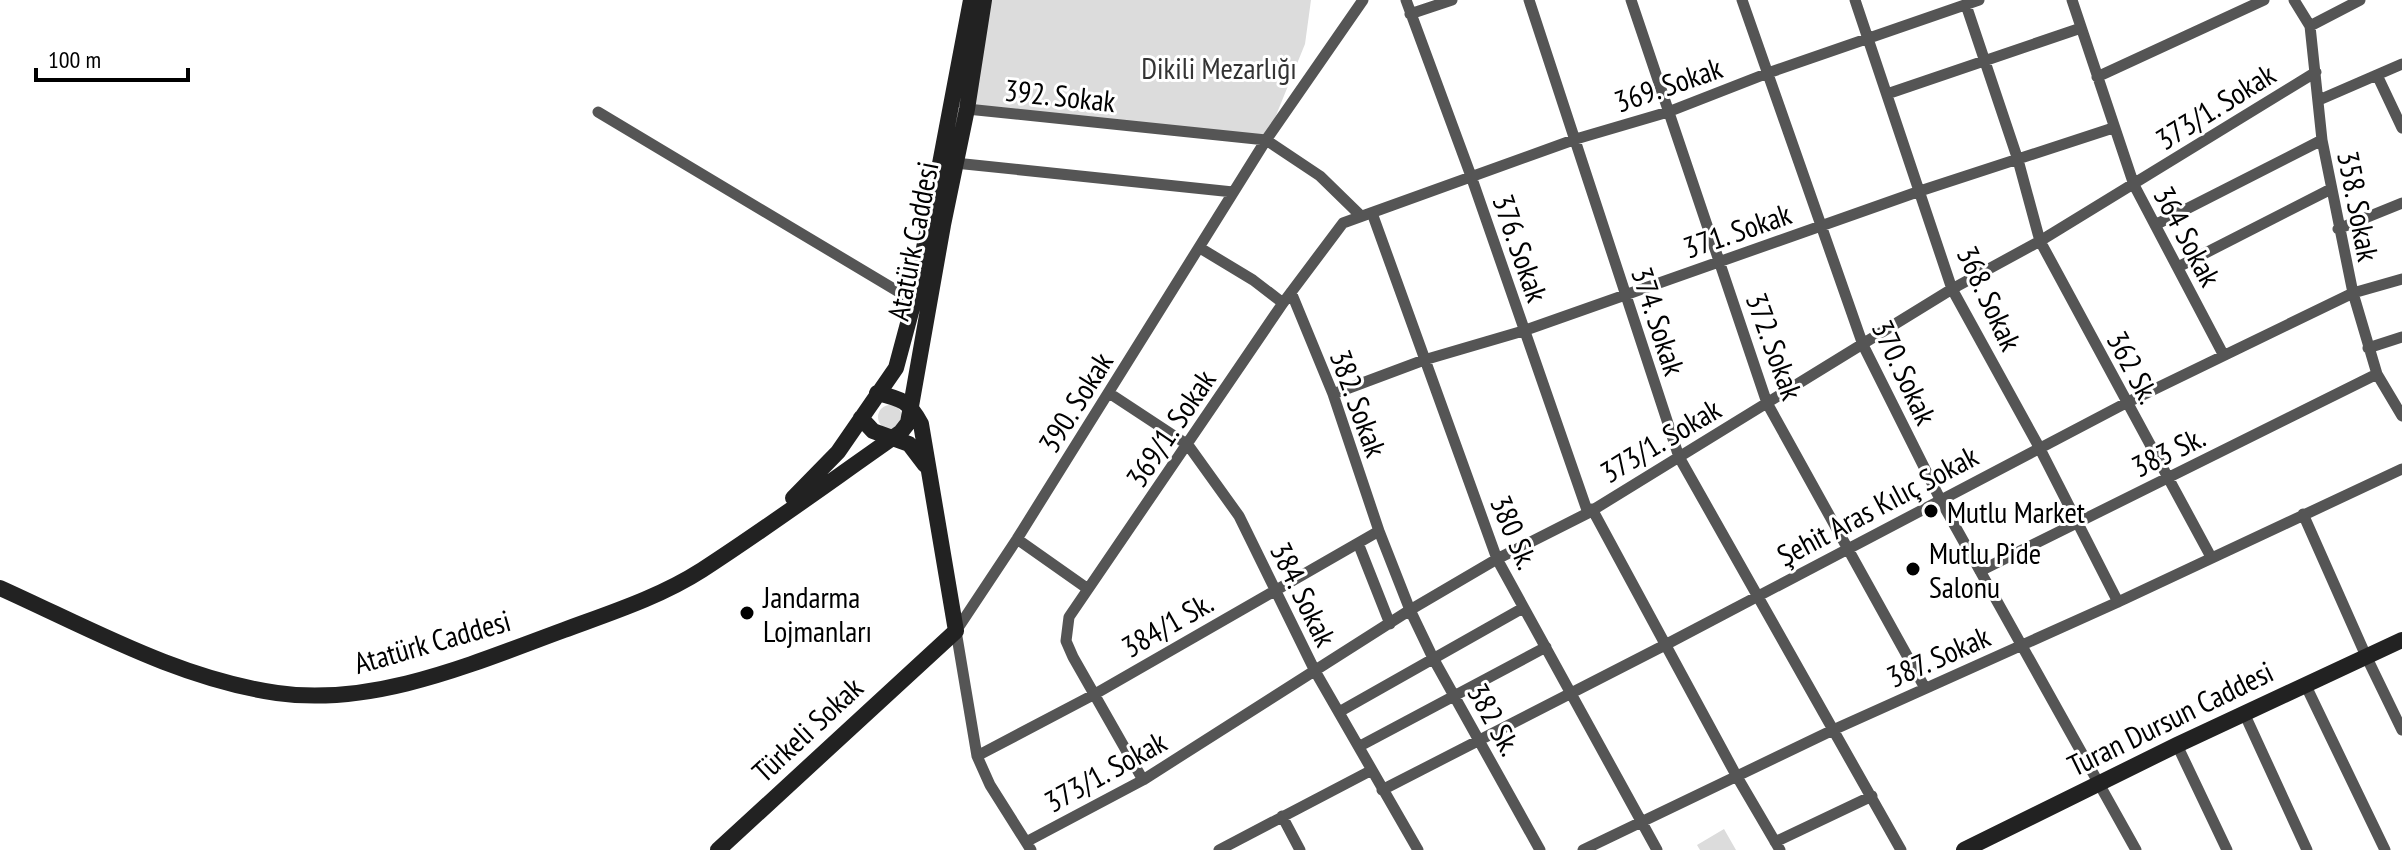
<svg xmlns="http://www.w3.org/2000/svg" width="2402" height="850" viewBox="0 0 2402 850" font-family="'PT Sans Narrow',sans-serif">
  <rect width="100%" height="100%" fill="#fff"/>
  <path fill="#dcdcdc" d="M991 0H1311L1305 44 1266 140 973 110Z
    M878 417a12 12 0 1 1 24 0a12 12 0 1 1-24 0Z
    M1724 829 1736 850H1700L1697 845Z"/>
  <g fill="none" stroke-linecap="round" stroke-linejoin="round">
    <path stroke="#555" stroke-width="11" d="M1406 0 1471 176 1588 513
      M1529 0 1679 457 1901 850
      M1631 0 1767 403 1925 688
      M1742 0 1863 345 1941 501 2136 850
      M1855 0 1952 289 2039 447 2118 602
      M2072 0 2134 185 2223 354
      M2294 0 2310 26 2322 140 2353 293 2377 374 2402 416
      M1966 5 2018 160 2040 241 2211 557
      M1410 14 1452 0
      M2310 26 2360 0
      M2377 75 2402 128
      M2097 77 2264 0
      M1887 94 2081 28
      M2319 100 2402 64
      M967 109 1266 140 1320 176 1361 216
      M598 112 914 301
      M955 163 1233 192
      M1372 213 1497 559 1657 850
      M2155 225 2322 140
      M2338 229 2402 203
      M1200 248 1253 280 1283 303
      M2178 267 2331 189
      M1291 292 1333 394 1379 531 1410 610 1433 658 1540 850
      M2368 348 2402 337
      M1109 393 1188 445 1239 516 1315 671 1418 850
      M1333 394 1424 360 1523 331 1920 191 2113 128
      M1592 509 1736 775 1780 850
      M2303 514 2366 656 2402 730
      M1017 539 1088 589
      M1358 543 1390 624
      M1980 571 2377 374
      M2305 684 2385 850
      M1339 712 1523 608
      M2244 713 2307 850
      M2177 745 2227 850
      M1360 746 1546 647
      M977 756 1095 694 1379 531
      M1143 780 1073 657 1066 641 1069 617 1283 303 1343 223 1576 139 1668 112 1768 73 1979 0
      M1382 790 1665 645 2126 403 2353 293 2402 279
      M1282 816 1300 850
      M1026 842 1143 780 1410 610 1497 559 1588 513 1952 289 2040 241 2316 72
      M1775 842 1872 796
      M1031 850 990 785 977 756 956 631 1017 539 1266 140 1363 0
      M1219 850 1372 770
      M1583 850 1833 730 2118 602 2402 469"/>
    <path stroke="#222" stroke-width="16" d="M861 418 873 431 909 444 925 465
      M793 498 838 452 896 368 914 301 971 0
      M0 588C89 628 179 679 277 693 374 707 474 663 564 630 610 613 660 597 702 570 770 526 835 478 901 432L908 423 943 225 967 109 984 0
      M718 850 956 631 921 424C909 401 902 399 877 393
      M1964 850 2177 745 2402 640"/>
  </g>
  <g fill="#000" stroke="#fff" stroke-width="3">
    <circle cx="1931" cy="511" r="8"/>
    <circle cx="1913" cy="569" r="8"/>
    <circle cx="747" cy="613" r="8"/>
  </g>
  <g text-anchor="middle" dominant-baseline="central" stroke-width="6" stroke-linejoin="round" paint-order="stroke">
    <g font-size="30" fill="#333" stroke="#fff">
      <text x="1219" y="67">Dikili Mezarlığı</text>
    </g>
    <g font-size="30" fill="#000" stroke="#fff">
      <text transform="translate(1668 84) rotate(-19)">369. Sokak</text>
      <text transform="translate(1060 95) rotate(6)">392. Sokak</text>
      <text transform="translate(2215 106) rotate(-32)">373/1. Sokak</text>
      <text transform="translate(2359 206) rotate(79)">358. Sokak</text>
      <text transform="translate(1737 230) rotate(-19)">371. Sokak</text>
      <text transform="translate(2188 236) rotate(62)">364 Sokak</text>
      <text transform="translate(912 241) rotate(-79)">Atatürk Caddesi</text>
      <text transform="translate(1521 248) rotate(71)">376. Sokak</text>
      <text transform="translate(1990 298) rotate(65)">368. Sokak</text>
      <text transform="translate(1659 321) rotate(72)">374. Sokak</text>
      <text transform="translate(1775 346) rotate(70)">372. Sokak</text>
      <text transform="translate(2134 367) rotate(62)">362 Sk.</text>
      <text transform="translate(1905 372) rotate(65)">370. Sokak</text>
      <text transform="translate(1075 402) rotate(-58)">390. Sokak</text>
      <text transform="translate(1359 403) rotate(70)">382. Sokak</text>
      <text transform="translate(1170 428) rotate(-56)">369/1. Sokak</text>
      <text transform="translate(1660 440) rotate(-31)">373/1. Sokak</text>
      <text transform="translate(2168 451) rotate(-26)">383 Sk.</text>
      <text transform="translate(1877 505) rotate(-28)">Şehit Aras Kılıç Sokak</text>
      <text transform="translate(1515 532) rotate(67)">380 Sk.</text>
      <text transform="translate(1304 594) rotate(64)">384. Sokak</text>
      <text transform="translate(1167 624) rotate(-30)">384/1 Sk.</text>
      <text transform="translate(432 641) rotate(-16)">Atatürk Caddesi</text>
      <text transform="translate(1938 656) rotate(-24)">387. Sokak</text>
      <text transform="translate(2170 718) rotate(-26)">Turan Dursun Caddesi</text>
      <text transform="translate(1495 719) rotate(61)">382 Sk.</text>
      <text transform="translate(807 729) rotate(-43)">Türkeli Sokak</text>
      <text transform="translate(1105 771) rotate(-29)">373/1. Sokak</text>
    </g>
    <g font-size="30" fill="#000" stroke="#fff" text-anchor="start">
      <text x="1947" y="511">Mutlu Market</text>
      <text x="1929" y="552">Mutlu Pide<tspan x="1929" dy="34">Salonu</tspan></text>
      <text x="763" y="596">Jandarma<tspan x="763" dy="34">Lojmanları</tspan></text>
    </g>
  </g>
  <path d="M36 68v12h152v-12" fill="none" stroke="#000000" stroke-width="4"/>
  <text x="48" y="68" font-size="24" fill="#000000" stroke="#ffffff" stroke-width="6" paint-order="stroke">100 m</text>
</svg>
